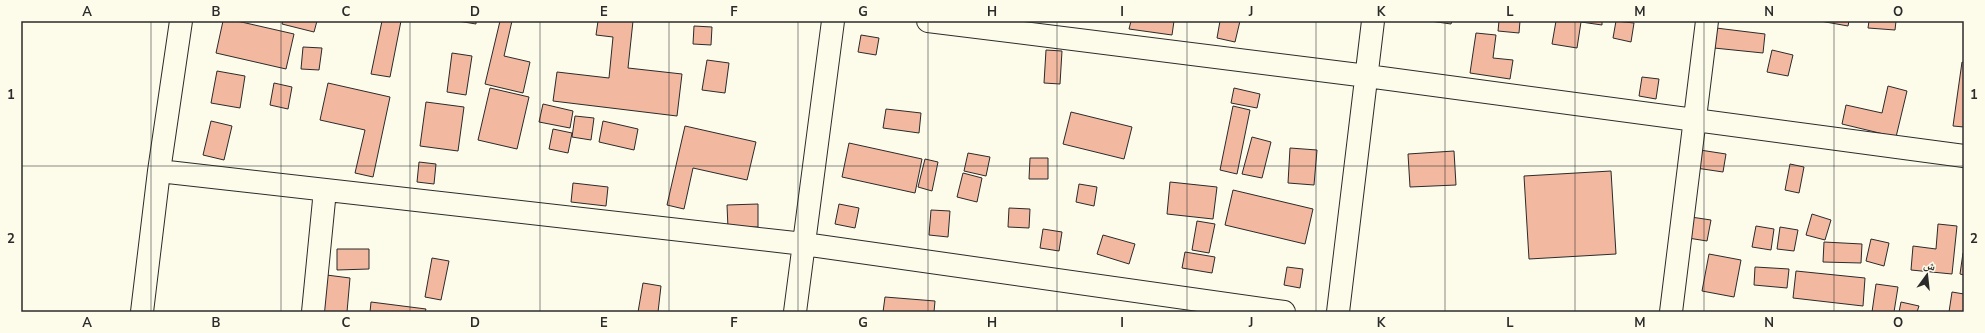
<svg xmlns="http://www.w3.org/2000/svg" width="1985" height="333" viewBox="0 0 1985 333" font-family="'Nunito Sans','Noto Naskh Arabic',sans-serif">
  <rect width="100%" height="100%" fill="#fdfbea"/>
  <path fill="#f2b8a0" stroke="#2b2b2b" d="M223 21H237L294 34 286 69 216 53Z
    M283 21H317L314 32 282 24Z
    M382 21H401L390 77 371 74Z
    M458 21H476V24Z
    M500 21H512L504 56 530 62 523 93 485 84Z
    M598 21H633L628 68 682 74 677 116 553 101 557 72 609 78 613 37 596 35Z
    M1131 21H1174L1172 35 1129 29Z
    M1220 21H1240L1235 42 1217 38Z
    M1430 21H1452L1451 24Z
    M1499 21H1520L1519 33 1498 31Z
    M1556 21H1602V25L1581 22 1577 48 1552 44Z
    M1616 21 1634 23 1631 42 1613 38Z
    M1820 21H1849L1848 26Z
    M1869 21H1896L1895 30 1868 28Z
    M694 26 712 27 711 45 693 44Z
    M1716 28 1765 34 1763 53 1714 48Z
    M1476 33 1496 35 1493 58 1513 60 1510 79 1470 73Z
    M861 35 879 38 876 55 858 52Z
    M303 47 322 48 319 70 301 69Z
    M1046 50 1062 51 1060 84 1044 83Z
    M1772 50 1793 55 1788 76 1767 72Z
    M452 53 472 56 466 95 447 92Z
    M707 60 729 63 725 93 702 90Z
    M1962 62 1964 63V127L1953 126Z
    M217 71 245 76 240 108 211 103Z
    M1642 77 1659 79 1656 99 1639 96Z
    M274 83 292 87 288 109 270 105Z
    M328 83 390 97 373 177 355 173 365 130 320 120Z
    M1888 86 1907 91 1896 137 1842 124 1846 105 1882 113Z
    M490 88 529 97 517 149 478 140Z
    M1234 88 1260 94 1257 108 1231 103Z
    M426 102 464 107 458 151 420 146Z
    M543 104 573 111 570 128 539 122Z
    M1233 106 1250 110 1237 174 1220 170Z
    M886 109 921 113 919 133 883 128Z
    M1071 112 1132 127 1124 159 1063 144Z
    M575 116 594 118 591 140 572 137Z
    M211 121 232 126 224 160 203 155Z
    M603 121 638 129 634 150 599 142Z
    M685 126 756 142 747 180 693 168 684 209 667 205Z
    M553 129 572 133 568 153 549 149Z
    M1252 137 1271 142 1262 178 1242 174Z
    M849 143 922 159 915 193 842 177Z
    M1290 148 1317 150 1314 185 1288 183Z
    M1700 150 1726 154 1723 172 1696 168Z
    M1454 151 1456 185 1410 187 1408 154Z
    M968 153 990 157 986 176 964 171Z
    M1030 158H1048V179H1029Z
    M925 159 938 162 932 191 918 187Z
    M419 162 436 164 434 184 417 182Z
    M1790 164 1804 167 1799 193 1785 190Z
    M1611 171 1616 254 1529 259 1524 176Z
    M963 173 982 178 977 202 957 197Z
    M1170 182 1217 187 1213 219 1167 214Z
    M573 183 608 187 606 206 571 202Z
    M1079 184 1097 187 1094 206 1076 202Z
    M1233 190 1313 209 1305 244 1225 225Z
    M758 204V227L728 228 727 205Z
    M839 204 859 208 855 228 835 224Z
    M1009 208 1030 209 1029 228 1008 227Z
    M931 210 950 211 948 237 929 235Z
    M1812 214 1831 220 1825 240 1806 235Z
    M1691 217 1711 220 1707 241 1688 238Z
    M1197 221 1215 224 1209 253 1192 250Z
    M1938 224 1957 226 1952 274 1911 270 1913 246 1936 249Z
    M1756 226 1774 229 1771 250 1752 247Z
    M1780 227 1798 230 1794 251 1777 249Z
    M1043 229 1062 232 1059 251 1040 248Z
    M1103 235 1135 244 1129 264 1097 254Z
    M1871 239 1889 243 1884 266 1866 261Z
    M1824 242 1862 244 1861 263 1823 262Z
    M337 249H369V269L337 270Z
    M1185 252 1215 257 1212 273 1182 268Z
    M1963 253H1964V275L1960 274Z
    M1709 254 1741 260 1734 297 1702 291Z
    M432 258 449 261 441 300 425 297Z
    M1287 267 1303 269 1300 288 1284 285Z
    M1755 267 1789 269 1787 288 1754 285Z
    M1796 271 1865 278 1863 306 1793 298Z
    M311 273 350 278 347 312H306Z
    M643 283 661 286 658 312H638Z
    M1876 284 1898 287 1894 312H1872Z
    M1952 292 1964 294V312H1949Z
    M885 297 935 301 934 312H883Z
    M371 302 426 309 425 312H370Z
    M1901 302 1919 306 1917 312H1899Z"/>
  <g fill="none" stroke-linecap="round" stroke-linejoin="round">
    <g stroke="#2b2b2b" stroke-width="24">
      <path id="street" d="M928 21 1367 76 1964 156
        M159 171 804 244 1284 312
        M142 312 159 171 181 21
        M313 312 325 190
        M795 312 833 21
        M1338 312 1373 21
        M1671 312 1707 21"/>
    </g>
    <use href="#street" stroke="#fdfbea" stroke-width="22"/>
  </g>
  <path fill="none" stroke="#2b2b2b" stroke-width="1" stroke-opacity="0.55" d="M151 21V312M281 21V312M410 21V312M540 21V312M669 21V312M798 21V312M928 21V312M1057 21V312M1187 21V312M1316 21V312M1445 21V312M1575 21V312M1704 21V312M1834 21V312M21 166H1964"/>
  <rect width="1985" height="333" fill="none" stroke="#fdfbea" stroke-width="44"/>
  <g transform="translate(1927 275) rotate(15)" stroke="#fdfbea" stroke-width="3" paint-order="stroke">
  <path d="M0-3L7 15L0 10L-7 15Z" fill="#2b2b2b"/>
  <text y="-6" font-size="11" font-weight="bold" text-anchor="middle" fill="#2b2b2b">ش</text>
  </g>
  <rect x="22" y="22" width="1941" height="289" fill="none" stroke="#2b2b2b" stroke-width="1.5"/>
  <g font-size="13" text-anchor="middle" font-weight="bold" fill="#2b2b2b">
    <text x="87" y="16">A</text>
    <text x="216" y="16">B</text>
    <text x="346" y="16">C</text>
    <text x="475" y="16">D</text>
    <text x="604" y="16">E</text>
    <text x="734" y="16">F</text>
    <text x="863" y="16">G</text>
    <text x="992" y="16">H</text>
    <text x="1122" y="16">I</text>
    <text x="1251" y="16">J</text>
    <text x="1381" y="16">K</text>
    <text x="1510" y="16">L</text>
    <text x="1640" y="16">M</text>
    <text x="1769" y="16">N</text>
    <text x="1898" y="16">O</text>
    <text x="11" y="99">1</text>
    <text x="1974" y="99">1</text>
    <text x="11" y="243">2</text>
    <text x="1974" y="243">2</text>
    <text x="87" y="327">A</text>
    <text x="216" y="327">B</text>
    <text x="346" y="327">C</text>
    <text x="475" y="327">D</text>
    <text x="604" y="327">E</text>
    <text x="734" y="327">F</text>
    <text x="863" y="327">G</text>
    <text x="992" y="327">H</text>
    <text x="1122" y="327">I</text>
    <text x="1251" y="327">J</text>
    <text x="1381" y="327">K</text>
    <text x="1510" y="327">L</text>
    <text x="1640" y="327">M</text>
    <text x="1769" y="327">N</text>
    <text x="1898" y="327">O</text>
  </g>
</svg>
